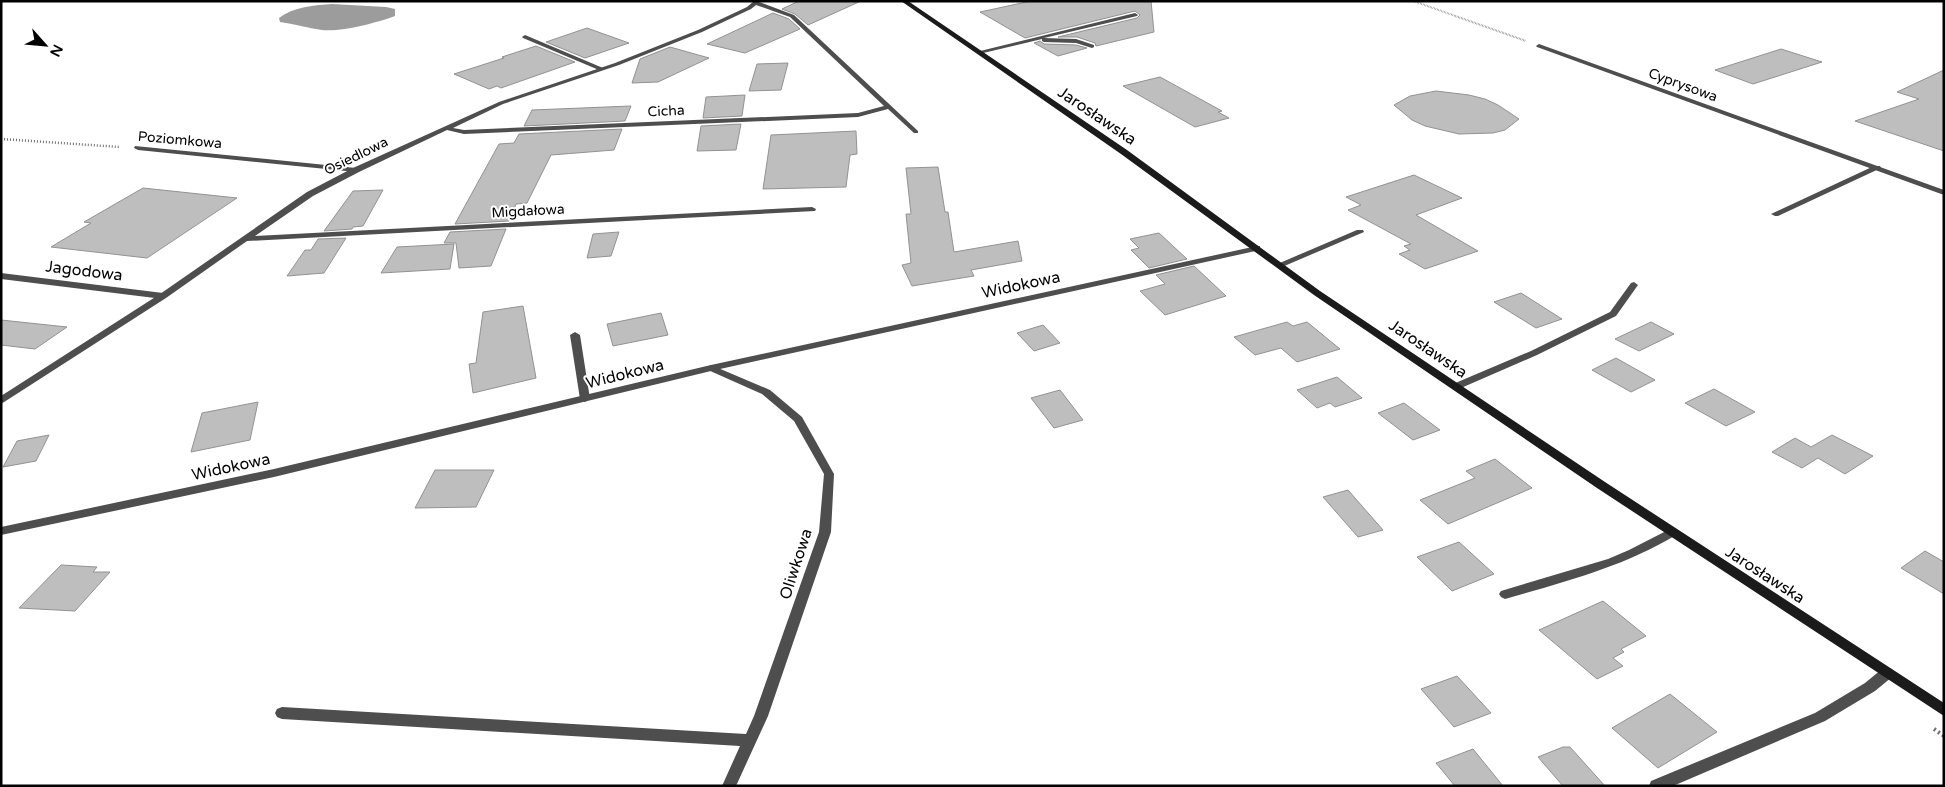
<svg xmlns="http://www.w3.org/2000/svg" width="1945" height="787" viewBox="0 0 1945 787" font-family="'Varela Round',sans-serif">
  <rect width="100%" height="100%" fill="#fff"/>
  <path fill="#9c9c9c" d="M332 4 386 7 395 9V16C376 23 342 32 322 30 308 28 294 24 280 22L279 18C293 7 315 5 332 4Z"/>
  <path fill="#bebebe" stroke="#929292" d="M799 1H861L808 25 795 14 782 9Z
    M1031 1H1151L1154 32 1096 46 1095 43 1077 37H1058L1137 18 1140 15 1135 11 1025 38 980 12Z
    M773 13 789 19 800 29 745 53 707 44Z
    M587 28 629 43 585 58 546 42Z
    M1040 41 1044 44 1076 45 1087 48 1058 56 1034 43Z
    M536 46 575 62 501 88 497 86 489 89 454 74 504 58 502 57Z
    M670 47 709 58 658 82 632 83 640 59Z
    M1781 49 1822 62 1753 84 1715 70Z
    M788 63 781 90 749 91 757 64Z
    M1944 70V151L1855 121 1919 99 1897 92Z
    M1160 77 1222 111 1218 112 1229 118 1195 127 1123 86Z
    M1436 91 1469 95 1485 99 1498 105 1519 119 1505 130 1493 133 1459 134 1425 126 1412 120 1394 105 1410 96Z
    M745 95 742 116 703 118 706 97Z
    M631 106 625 121 524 126 532 110Z
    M741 124 736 150 697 151 701 126Z
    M622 129 614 150 551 155 527 203 516 204 509 221 455 224 499 144 514 143 519 134Z
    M856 131 857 154 850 155 846 187 763 189 771 135Z
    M938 167 945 212H948L954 252 1018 241 1022 261 971 270 974 276 912 286 902 265 911 263 906 214H911L906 168Z
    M1414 175 1462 198 1416 215 1478 251 1425 269 1399 254 1410 250 1404 246 1411 244 1348 210 1361 205 1346 197Z
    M143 188 237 198 147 258 51 247 91 223 84 222Z
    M383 190 363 226 353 227 352 229 324 231 353 191Z
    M506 229 491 266 459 268 456 243H444L450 232Z
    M619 232 611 256 587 258 593 234Z
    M1159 233 1187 259 1149 268 1131 250 1139 248 1130 239Z
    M346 238 324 273 287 276 305 250H311L318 239Z
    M454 244 450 269 381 273 397 247Z
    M1194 266 1226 296 1165 315 1140 291 1165 284 1156 275Z
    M1521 293 1562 319 1536 328 1494 302Z
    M523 306 536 378 473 393 469 364 476 363 483 312Z
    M661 313 668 335 613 346 607 324Z
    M1 320 67 327 35 349 1 345Z
    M1287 322 1293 326 1307 322 1340 349 1297 362 1281 348 1255 355 1234 337Z
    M1651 322 1674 334 1639 351 1615 339Z
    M1043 325 1060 343 1034 351 1017 333Z
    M1616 358 1655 380 1631 392 1592 370Z
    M1337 377 1362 398 1335 407 1330 403 1317 408 1297 390Z
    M1714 389 1755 412 1726 426 1685 403Z
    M1060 390 1083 420 1054 428 1031 398Z
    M258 402 250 440 191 452 202 413Z
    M1404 403 1440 430 1413 440 1378 413Z
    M49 435 36 461 3 467 17 441Z
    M1832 435 1873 456 1845 474 1818 458 1802 468 1772 452 1795 438 1811 447Z
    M1495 459 1532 488 1448 524 1420 500 1475 478 1466 471Z
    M435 470H494L476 507 415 508Z
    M1348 490 1383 530 1358 537 1323 497Z
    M1459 542 1494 574 1452 591 1417 557Z
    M1925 551 1944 562V594L1901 568Z
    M61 565 97 567 93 572H110L75 611 19 608Z
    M1603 601 1646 636 1621 649 1624 652 1613 658 1623 666 1597 679 1539 630Z
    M1457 676 1491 713 1454 727 1421 689Z
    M1670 694 1717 732 1658 768 1612 728Z
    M1563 747H1570L1605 786H1563L1538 757Z
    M1473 749 1503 786H1455L1436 763Z"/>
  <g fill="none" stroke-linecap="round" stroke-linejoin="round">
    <path stroke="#707070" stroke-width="2" stroke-dasharray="0.5 1" stroke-linecap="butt" d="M1413 1 1526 41"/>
    <path stroke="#707070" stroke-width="2.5" stroke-dasharray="1 2" stroke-linecap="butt" d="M1 139 120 147"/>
    <path stroke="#707070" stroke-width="4" stroke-dasharray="2 3" stroke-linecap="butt" d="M1934 729 1944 736"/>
    <path fill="#4e4e4e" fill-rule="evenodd" d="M1135 13 1138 15 1137 16 1044 38 1076 39 1094 45V47L1092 48 1076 43 1044 42 1042 41V39L979 54 976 52Z
      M525 35 603 68 604 69 599 70 523 38 522 37Z
      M135 146 356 168 360 170 356 172 138 150 134 148Z
      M1874 166H1880L1881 168 1778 216H1775L1771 214Z
      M1357 230H1363L1364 232 1282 267 1279 268 1275 265Z
      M1 273 163 293 167 296 163 299 1 279Z
      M1634 282 1638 285 1616 316 1537 355 1461 388 1457 389 1452 386 1453 384 1531 351 1610 312 1631 283Z
      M575 332 580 335 590 399 585 402 580 399 570 335Z
      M711 365 770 390 802 417 834 474 831 532 768 716 736 786H722L740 746 282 719 277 717 275 713 277 709 282 707 746 734 754 716 819 532 824 474 794 421 762 394 708 370 706 368Z
      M1672 528 1676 529 1678 532 1676 535C1623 567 1564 582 1505 599L1501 597 1499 594 1501 591 1608 559 1629 550Z
      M1887 668 1892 669 1894 673 1892 677 1875 691 1825 721 1673 786H1649L1651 781 1815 713 1865 683 1882 669Z"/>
    <path fill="#4e4e4e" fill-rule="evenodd" d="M754 1H760L759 2 794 15 918 131V133H914L888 109 858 117 464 134 447 130 359 172 313 196 255 236 812 207 816 209 815 211 247 241 166 298 1 404V396L160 294 307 192 353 168 499 102 615 63 698 30 747 7ZM756 5 790 17 884 106 858 113 464 130 453 128 503 104 619 65 702 32 751 9Z
      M1539 44 1944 190V195L1537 47 1536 46Z
      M1257 246H1260V250L711 371 274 477 1 535V527L274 469 711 365Z"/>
    <path fill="#1b1b1b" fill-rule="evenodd" d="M901 1H908L1127 150 1320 291 1605 482 1944 703V716L1597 488 1314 295 1121 154Z"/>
  </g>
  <g text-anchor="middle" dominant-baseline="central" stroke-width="4" stroke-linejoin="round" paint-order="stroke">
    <g font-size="14" fill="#000" stroke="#fff">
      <text transform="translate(1683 85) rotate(20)">Cyprysowa</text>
      <text transform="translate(666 111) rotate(-3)">Cicha</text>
      <text transform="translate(180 140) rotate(5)">Poziomkowa</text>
      <text transform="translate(356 156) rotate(-26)">Osiedlowa</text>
      <text transform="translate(528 211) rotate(-3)">Migdałowa</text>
    </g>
    <g font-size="16" fill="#000" stroke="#fff">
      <text transform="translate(1097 116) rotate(34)">Jarosławska</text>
      <text transform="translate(84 271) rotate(7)">Jagodowa</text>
      <text transform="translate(1021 285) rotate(-12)">Widokowa</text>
      <text transform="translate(1428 349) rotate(34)">Jarosławska</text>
      <text transform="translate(625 374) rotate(-14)">Widokowa</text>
      <text transform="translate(231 467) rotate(-12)">Widokowa</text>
      <text transform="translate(796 564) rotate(-72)">Oliwkowa</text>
      <text transform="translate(1765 575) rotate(33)">Jarosławska</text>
    </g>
  </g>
  <rect width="1945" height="787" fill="none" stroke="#000000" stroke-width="5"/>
  <g transform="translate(45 45) rotate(117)" stroke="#ffffff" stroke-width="4" paint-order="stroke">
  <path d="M0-4L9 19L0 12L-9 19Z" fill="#000000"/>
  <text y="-8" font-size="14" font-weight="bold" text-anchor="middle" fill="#000000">N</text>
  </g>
</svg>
